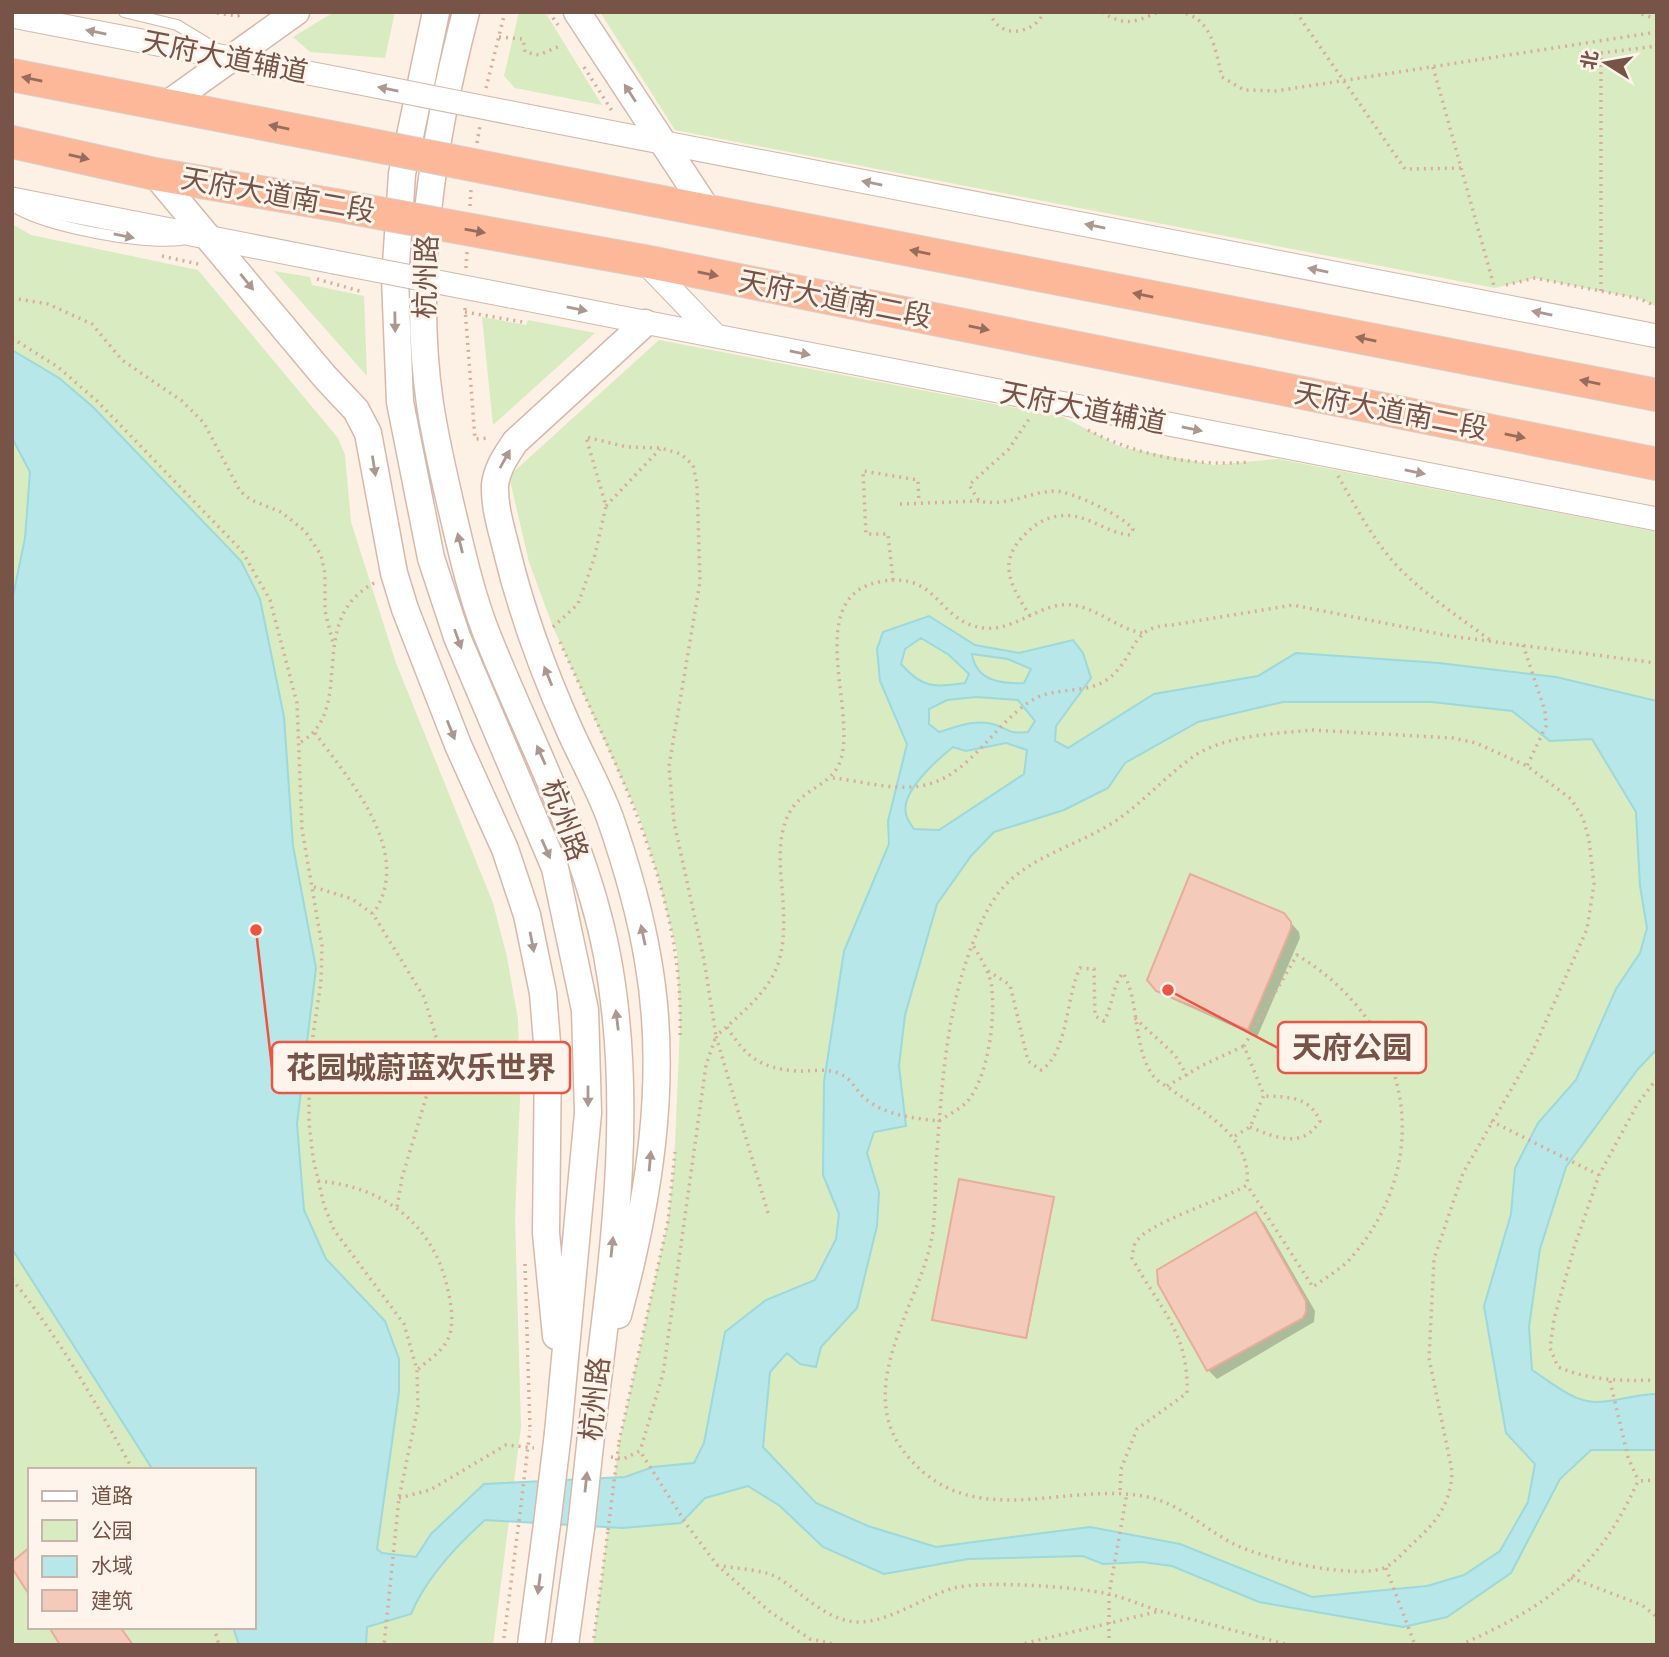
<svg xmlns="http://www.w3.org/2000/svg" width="1669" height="1657" viewBox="0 0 1669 1657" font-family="Jost,'Noto Sans SC',sans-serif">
  <rect width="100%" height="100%" fill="#fdf0e4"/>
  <path fill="#d8ebc1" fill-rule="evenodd" d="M334 12H395L385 58 310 52 293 37Z
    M519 12H545L602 105 515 88 504 76Z
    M600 12H1657V307L1641 299 1535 278 1495 288 675 130Z
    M12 224 31 235 198 270 338 438 345 455 351 522 396 663 493 903 507 957 518 1019 520 1098 515 1217 521 1427 493 1645H12ZM30 1470H254V1627H30Z
    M274 271 310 277 312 285 364 296 367 376Z
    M482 317 526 325 528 320 595 333 493 425Z
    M659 340 1063 417 1121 447 1214 465 1278 459 1657 532V1645H593L619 1442 668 1220 674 1166 680 1028 677 952 657 873 639 817 553 627 529 562 509 476Z"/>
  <path fill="#b7e7e8" stroke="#9dd8da" stroke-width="2" fill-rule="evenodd" d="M12 350 59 378 93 407 241 561 260 599 284 717 293 846 316 968 297 1124 304 1210 326 1259 385 1321 399 1359V1392L377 1549 382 1553 416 1557 431 1534 484 1484 625 1477 653 1467 694 1463 704 1443 725 1332 766 1300 815 1280 836 1239 839 1214 823 1175 824 1082 844 951 889 844 888 821 907 744 880 681 877 649 883 632 929 616 975 645 1019 653 1073 640 1083 653 1091 678 1056 726 1055 741 1068 748 1154 694 1258 676 1296 653 1439 663 1556 677 1657 701V1049L1638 1069 1566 1167 1540 1249 1529 1327 1532 1370C1551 1382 1573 1402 1596 1402 1616 1402 1636 1394 1657 1394V1450H1591L1560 1479 1511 1573 1447 1617 1403 1627 1259 1602 1172 1566 1142 1562 1103 1564 1083 1556 968 1559 884 1574 823 1547 780 1506 748 1486 705 1498 681 1523 623 1528 485 1520C456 1546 426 1578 411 1614L367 1627 366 1645H239L233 1627H254V1470H153L12 1249V601L25 538 30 472 12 438ZM921 638 949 655 969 674 965 683C934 687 923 689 901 664L905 649ZM972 654 1008 659 1031 669 1024 683C1001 684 976 681 972 654ZM976 697 1018 700 1035 721 1028 732C1010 734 1011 731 996 725 977 718 957 727 939 732L929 724V709L947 700ZM1283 702H1432L1512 711 1550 741 1592 739 1636 812 1640 886 1647 928 1640 953 1616 989 1576 1080 1538 1123 1515 1168 1511 1214 1484 1306 1506 1433 1535 1464 1528 1502 1500 1551 1464 1575 1427 1586 1312 1597 1180 1544 1090 1527 936 1547 868 1526 816 1503 763 1447 770 1372 787 1353 800 1364 816 1367 821 1347 857 1308 877 1226 879 1192 867 1153 874 1132 906 1126 899 1066 905 1015 937 904 971 856 994 832 1064 810 1108 788 1125 763 1198 722ZM1006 743 1027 750 1024 774 939 830 914 829C911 825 907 819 906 814 900 792 938 759 953 747L966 751Z"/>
  <path fill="#0003" d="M1283 914 1299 932 1300 938 1257 1037 1161 994 1152 985Z
    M1053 1199 1027 1339 935 1321 934 1319Z
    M1255 1214 1264 1223 1315 1311 1314 1322 1217 1379 1208 1370Z"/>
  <path fill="#f4caba" stroke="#e7ad9a" stroke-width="2" d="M1190 874 1284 913 1291 922V929L1248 1030 1156 991 1147 980Z
    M959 1179 1054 1197 1026 1338 932 1320Z
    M1256 1212 1306 1301V1312L1303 1318 1207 1371 1158 1284 1157 1270Z
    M30 1547V1596L12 1568V1562Z
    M49 1627H120L133 1645H60Z"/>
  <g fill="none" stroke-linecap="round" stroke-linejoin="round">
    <g stroke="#d1b8ac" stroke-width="12">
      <path id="service" d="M124 12 177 25 215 48
        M16 208C51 228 140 244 181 240"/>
    </g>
    <g stroke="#d1b8ac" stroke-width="25">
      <path id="tertiary" d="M12 16 355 82
        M527 116 1657 336
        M12 199 334 262
        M644 261 716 336
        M510 296 1657 519"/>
    </g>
    <g stroke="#d7b9ab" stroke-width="29">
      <path id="secondary" d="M436 12 402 174 395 279 400 402 431 558 457 637 555 868 585 1010 588 1113 558 1433
        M466 12C433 138 411 274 430 404 436 443 445 481 454 519 463 557 472 596 486 632 528 739 585 840 607 955 637 1114 610 1277 591 1436
        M577 12 708 211
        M166 105 296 12
        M155 174 325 377 356 410 368 433 394 573 405 609 458 745 505 849 527 915 543 993 548 1055 546 1233 556 1336
        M618 1315C649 1200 669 1079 648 960 640 912 626 864 610 818 599 788 583 760 570 731 544 673 522 614 507 552 502 531 494 507 495 485 497 468 506 456 515 442L645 323
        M531 1645 547 1524
        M565 1645 581 1528"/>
    </g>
    <g stroke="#d9cfcc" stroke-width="34">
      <path id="trunk" d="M12 75 346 140
        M12 142 155 174 335 205
        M518 174 1657 395
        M521 239 644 261 1657 464"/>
    </g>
    <path stroke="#d9ad9d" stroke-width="3.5" stroke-dasharray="2 5" stroke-linecap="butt" d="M210 12 238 16 243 12
      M549 12 558 25
      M990 12C998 40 1034 35 1044 12
      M1102 12C1125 27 1135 22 1158 12
      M1179 12C1212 17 1215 49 1222 77L1244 90 1276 91 1657 32
      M1296 12 1405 169 1462 168
      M1635 12 1657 19
      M609 13V12
      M499 37 523 39 525 52 539 55 562 45
      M584 67 614 114
      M1433 67 1494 286
      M486 88 505 12
      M477 143 480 126
      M470 206 471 189
      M162 256 203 265
      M466 268 467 252
      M317 279 363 292
      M1506 285 1535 278 1641 299 1657 307
      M1601 291V53L1657 46
      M12 298 48 304 92 324 122 360 182 401 204 423 240 491 251 500 281 512 305 531 321 555 325 574V611L333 643
      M465 308 475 439 489 438
      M465 312 523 322 524 320
      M12 338 58 367 97 401 242 551 270 600 297 703 302 829 322 946 321 982 309 1062V1122L313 1158 324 1205 334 1230 404 1324 417 1370 418 1407 399 1498 384 1645
      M1088 430C1136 455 1194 467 1249 462
      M1338 476C1356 507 1373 540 1397 566 1425 595 1458 616 1490 640
      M900 504 979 501
      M606 506 660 449
      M893 580 888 534H866L863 471 918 480 919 503
      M1030 616C1007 580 996 558 1033 527 1044 518 1059 514 1073 516 1093 519 1109 533 1130 535L1133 529C1123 516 1071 491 1055 491 1027 492 1009 507 979 501L969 485 1008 450 1031 416
      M553 627 578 604 594 559 606 506 586 437 627 447 661 448 681 454 693 465 697 485 700 582 669 766 674 822 704 960 716 1036 706 1065 663 1374 640 1451
      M560 642C617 768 685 893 680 1035
      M1523 645 1545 711 1546 726 1527 766
      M1312 730 1453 738 1476 743 1527 766 1571 799 1583 818 1589 840 1594 884 1587 929 1531 1055 1463 1173 1434 1259 1429 1358 1452 1471C1451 1504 1436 1523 1412 1544 1405 1551 1397 1560 1388 1566 1361 1582 1263 1559 1234 1544 1206 1530 1183 1506 1152 1498 1071 1478 977 1535 910 1459 850 1393 916 1311 931 1242 936 1217 935 1189 936 1163 942 1088 945 1016 972 945 983 917 994 891 1019 873 1048 851 1086 841 1117 820 1143 802 1164 778 1190 759 1221 735 1274 734 1312 730Z
      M315 733C350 781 415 853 373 914
      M301 742C358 708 303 619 376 582
      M833 778C862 781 900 793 929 784 973 772 996 720 1036 698 1058 687 1088 694 1108 679 1138 656 1128 626 1172 625L1293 605 1450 636 1657 663
      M314 887 352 899 373 914 424 997 437 1040 436 1064 402 1178 397 1207
      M988 971 1010 985 1028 1061 1041 1070C1068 1054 1066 996 1080 968L1094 969 1095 1016 1104 1021C1113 1006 1112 986 1123 973 1140 1000 1132 1048 1154 1077 1159 1083 1170 1088 1176 1093 1210 1116 1252 1139 1247 1185 1223 1200 1147 1223 1136 1242 1133 1246 1133 1254 1132 1258 1159 1308 1189 1332 1187 1393L1137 1429 1121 1469 1120 1493
      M1135 1018 1175 1055 1187 1076
      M727 1027C746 1057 760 1068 796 1071 811 1072 826 1067 840 1074 853 1079 856 1092 867 1100 887 1116 915 1118 939 1121 948 1115 960 1109 967 1102 988 1077 995 1022 992 990 991 974 981 959 973 945
      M1657 1078 1637 1105 1599 1175 1574 1248 1554 1319 1550 1348 1558 1367C1592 1381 1621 1381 1657 1380
      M1167 1086 1203 1065 1244 1046
      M1491 1121 1599 1175
      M1250 1127C1276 1138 1303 1149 1320 1121 1309 1096 1289 1097 1264 1096
      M1235 1136 1250 1127 1264 1095 1244 1046 1297 955C1409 1022 1439 1156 1351 1258 1341 1269 1325 1278 1313 1287L1247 1185
      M318 1181C381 1186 432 1222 447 1286 451 1303 455 1323 448 1339 442 1352 427 1361 417 1370
      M768 1213 716 1036C776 984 789 970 782 888 780 867 778 841 786 820 800 784 834 790 842 755 854 702 803 592 884 581 940 573 938 623 984 628 1011 631 1034 609 1060 605 1091 601 1115 629 1143 633
      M525 1264 530 1430
      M12 1279C60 1339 96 1403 133 1470
      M1610 1381 1628 1457 1638 1480
      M619 1442 668 1221 675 1152
      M611 1457 623 1459 640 1451 687 1525 717 1565 769 1611 810 1639 838 1645
      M399 1498 430 1490 506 1445 534 1448
      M717 1565C735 1569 765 1569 780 1579 803 1594 828 1622 859 1622 893 1621 922 1597 954 1588 984 1580 1078 1587 1109 1594 1126 1598 1143 1606 1160 1611
      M1386 1568 1415 1645
      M1571 1578 1642 1605 1657 1617
      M214 1627 219 1645
      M503 1645 519 1521
      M593 1645 608 1530
      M1018 1645 1160 1611 1289 1645
      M1109 1645V1594L1127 1493
      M1460 1645C1547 1607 1599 1569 1638 1481L1657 1480"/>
    <use href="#service" stroke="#fff" stroke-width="10"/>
    <use href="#tertiary" stroke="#fff" stroke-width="23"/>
    <use href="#secondary" stroke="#fff" stroke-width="26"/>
    <use href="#trunk" stroke="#fcb898" stroke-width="32"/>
    <g stroke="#d1b8ac" stroke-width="25" stroke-linecap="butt">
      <path id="tertiary-bridge" d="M355 82 527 116
        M334 262 510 296"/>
    </g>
    <g stroke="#d7b9ab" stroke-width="29" stroke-linecap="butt">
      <path id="secondary-bridge" d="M547 1524 558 1433
        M581 1528 591 1436"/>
    </g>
    <g stroke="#d9cfcc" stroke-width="34" stroke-linecap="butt">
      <path id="trunk-bridge" d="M346 140 518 174
        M335 205 521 239"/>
    </g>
    <path stroke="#d9ad9d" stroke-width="3.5" stroke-dasharray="2 5" stroke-linecap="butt" d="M519 1521 530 1430
      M608 1530 619 1442"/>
    <use href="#tertiary-bridge" stroke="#fff" stroke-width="23"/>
    <use href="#secondary-bridge" stroke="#fff" stroke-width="26"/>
    <use href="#trunk-bridge" stroke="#fcb898" stroke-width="32"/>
  </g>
  <defs><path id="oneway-solid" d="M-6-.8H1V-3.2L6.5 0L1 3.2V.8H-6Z" transform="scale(1.75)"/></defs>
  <g fill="#ad9891">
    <use href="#oneway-solid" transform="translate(96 32) rotate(-169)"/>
    <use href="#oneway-solid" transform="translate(388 89) rotate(-169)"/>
    <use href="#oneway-solid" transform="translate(630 93) rotate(-123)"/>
    <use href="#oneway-solid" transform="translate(872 183) rotate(-169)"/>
    <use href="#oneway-solid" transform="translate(1095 226) rotate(-169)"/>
    <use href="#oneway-solid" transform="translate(124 236) rotate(11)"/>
    <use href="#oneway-solid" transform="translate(1318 270) rotate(-169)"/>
    <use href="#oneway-solid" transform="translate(247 282) rotate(51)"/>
    <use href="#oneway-solid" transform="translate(577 309) rotate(11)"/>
    <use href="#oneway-solid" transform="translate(1542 313) rotate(-169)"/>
    <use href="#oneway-solid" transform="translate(395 322) rotate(89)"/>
    <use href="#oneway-solid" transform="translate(800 353) rotate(11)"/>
    <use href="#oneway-solid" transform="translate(1192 429) rotate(11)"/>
    <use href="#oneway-solid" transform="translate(505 459) rotate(-61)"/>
    <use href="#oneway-solid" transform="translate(374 466) rotate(81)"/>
    <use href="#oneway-solid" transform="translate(1415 472) rotate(11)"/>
    <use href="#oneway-solid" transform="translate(460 543) rotate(-104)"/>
    <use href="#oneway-solid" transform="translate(458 639) rotate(70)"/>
    <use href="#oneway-solid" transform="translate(548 676) rotate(-112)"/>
    <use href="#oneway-solid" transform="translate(451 730) rotate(68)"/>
    <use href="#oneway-solid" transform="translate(541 755) rotate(-114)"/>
    <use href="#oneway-solid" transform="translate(546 849) rotate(66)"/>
    <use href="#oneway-solid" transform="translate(643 935) rotate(-102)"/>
    <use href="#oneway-solid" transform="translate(532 942) rotate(79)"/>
    <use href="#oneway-solid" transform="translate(617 1020) rotate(-97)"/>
    <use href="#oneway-solid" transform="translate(588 1096) rotate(90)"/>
    <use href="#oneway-solid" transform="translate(650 1161) rotate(-85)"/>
    <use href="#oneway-solid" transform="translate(612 1247) rotate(-84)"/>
    <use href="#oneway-solid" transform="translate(586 1482) rotate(-84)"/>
    <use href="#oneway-solid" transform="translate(539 1584) rotate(97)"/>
  </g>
  <g fill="#986c5c">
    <use href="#oneway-solid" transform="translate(32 79) rotate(-169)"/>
    <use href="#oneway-solid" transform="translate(279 127) rotate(-169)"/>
    <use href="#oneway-solid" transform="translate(79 157) rotate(13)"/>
    <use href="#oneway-solid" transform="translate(475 231) rotate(10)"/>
    <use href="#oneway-solid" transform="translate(920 252) rotate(-169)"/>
    <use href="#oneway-solid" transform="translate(708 274) rotate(11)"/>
    <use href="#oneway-solid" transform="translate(1143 295) rotate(-169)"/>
    <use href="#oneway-solid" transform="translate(979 328) rotate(11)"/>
    <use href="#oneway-solid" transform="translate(1366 339) rotate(-169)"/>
    <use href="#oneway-solid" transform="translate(1590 382) rotate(-169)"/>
    <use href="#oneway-solid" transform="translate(1515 436) rotate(11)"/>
  </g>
  <g text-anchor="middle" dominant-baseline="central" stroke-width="6" stroke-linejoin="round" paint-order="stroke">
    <g font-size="28" fill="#775348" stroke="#fff4eb">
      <text transform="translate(225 57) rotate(11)">天府大道辅道</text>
      <text transform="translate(278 195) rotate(10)">天府大道南二段</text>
      <text transform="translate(426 277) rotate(-88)">杭州路</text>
      <text transform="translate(835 299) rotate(11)">天府大道南二段</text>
      <text transform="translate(1083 408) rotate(11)">天府大道辅道</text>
      <text transform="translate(1391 411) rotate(11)">天府大道南二段</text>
      <text transform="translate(565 820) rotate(70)">杭州路</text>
      <text transform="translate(595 1399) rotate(-84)">杭州路</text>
    </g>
  </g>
  <path fill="none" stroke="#ec5443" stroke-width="2.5" d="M1168 990L1278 1048M256 930L272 1068"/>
  <g fill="#ec5443" stroke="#fff4eb" stroke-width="2.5">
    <circle cx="1168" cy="990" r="7"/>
    <circle cx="256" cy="930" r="7"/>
  </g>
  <g fill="#fff4eb" stroke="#ec5443" stroke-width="2.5">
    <rect x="1278" y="1022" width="148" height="51" rx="7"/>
    <rect x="272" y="1042" width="298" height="51" rx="7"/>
  </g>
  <g font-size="30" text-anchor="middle" font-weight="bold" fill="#775348">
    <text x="1352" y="1058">天府公园</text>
    <text x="421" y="1078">花园城蔚蓝欢乐世界</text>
  </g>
  <rect width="1669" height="1657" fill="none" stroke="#775348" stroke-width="28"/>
  <rect x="28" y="1468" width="228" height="161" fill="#fff4eb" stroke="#c9b4aa" stroke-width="2"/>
  <rect x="42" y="1491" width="35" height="10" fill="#ffffff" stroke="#c9b4aa" stroke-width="2"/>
  <text x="91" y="1503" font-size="21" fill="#775348">道路</text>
  <rect x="42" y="1520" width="35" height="21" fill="#d8ebc1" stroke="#c9b4aa" stroke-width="2"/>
  <text x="91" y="1538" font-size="21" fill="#775348">公园</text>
  <rect x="42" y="1556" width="35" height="21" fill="#b7e7e8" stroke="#c9b4aa" stroke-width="2"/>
  <text x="91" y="1573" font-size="21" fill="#775348">水域</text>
  <rect x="42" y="1590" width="35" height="21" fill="#f4caba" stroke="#c9b4aa" stroke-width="2"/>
  <text x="91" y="1608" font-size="21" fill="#775348">建筑</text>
  <g transform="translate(1606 63) rotate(281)" stroke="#fff4eb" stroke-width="5" paint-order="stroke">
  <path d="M0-5L12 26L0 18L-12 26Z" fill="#775348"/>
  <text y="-10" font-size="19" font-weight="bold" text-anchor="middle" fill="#775348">北</text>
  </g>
</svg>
